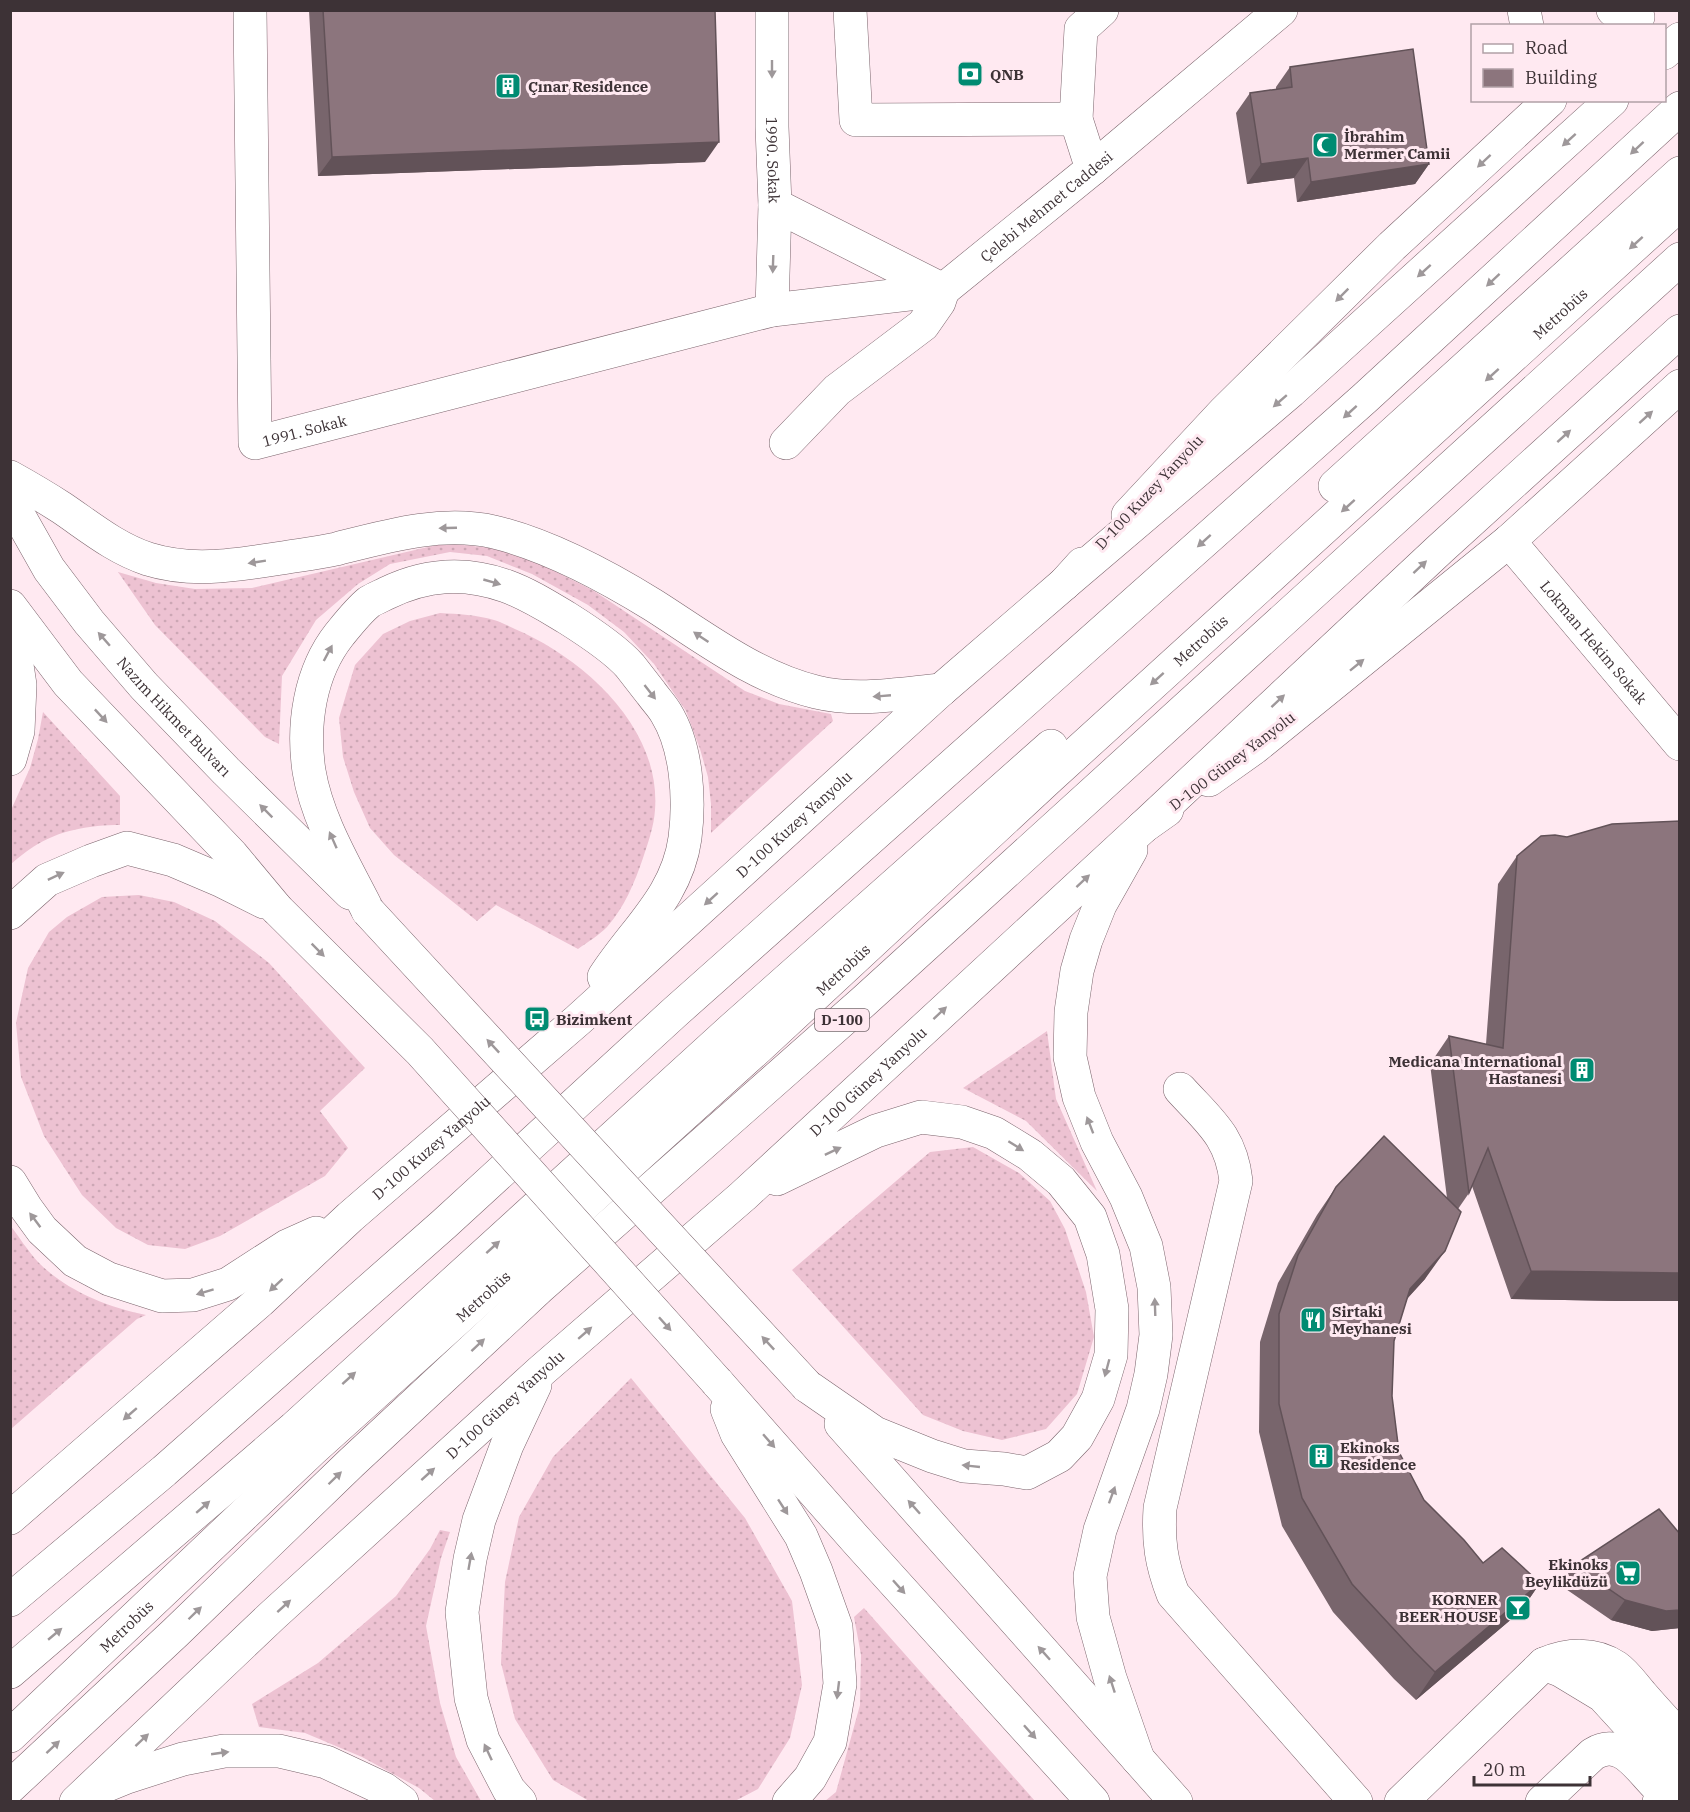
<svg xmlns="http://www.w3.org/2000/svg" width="1690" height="1812" viewBox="0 0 1690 1812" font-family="'IBM Plex Serif',serif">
  <defs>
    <pattern id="grass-dots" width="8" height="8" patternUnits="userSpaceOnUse" patternTransform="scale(1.5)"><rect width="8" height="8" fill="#edc2d2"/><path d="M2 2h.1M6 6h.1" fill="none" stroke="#cca7b5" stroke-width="1.8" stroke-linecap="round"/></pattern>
  </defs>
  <rect width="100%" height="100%" fill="#ffe9f1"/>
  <path fill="url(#grass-dots)" d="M445 543 491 548 531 559 594 591 745 691 779 704 831 714 833 721 711 833V804L708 777 700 749 686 711 654 664 624 632 588 605 532 574 487 556 450 552 390 564 358 584 316 620 282 676 279 744 265 737 155 625 118 572 156 583 195 589 252 588Z
    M440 613C458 614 477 615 494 620 504 623 514 629 524 633 589 664 661 730 655 810 654 826 648 843 643 858 635 882 624 908 607 927 599 935 588 942 578 949L496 905 477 921 394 855 370 828 354 792 343 757 339 718 355 665 383 634 410 621Z
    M43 712 120 796V825C90 825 59 830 33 847 25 852 18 858 11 864V810L30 768 38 739Z
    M139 895 174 902 215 921 269 963 365 1068 320 1111 348 1148 325 1176 220 1236 185 1249 148 1245 116 1228 82 1195 44 1136 21 1077 16 1023 28 968 49 932 67 917 102 897Z
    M1047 1031 1056 1099 1097 1191 1026 1121 963 1088Z
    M973 1147 1019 1173 1050 1201 1065 1229 1086 1292 1094 1337 1077 1394 1046 1429 1002 1440 963 1431 923 1415 792 1270 930 1152Z
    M10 1225C19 1237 28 1251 38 1262 67 1291 107 1307 146 1315L137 1319 11 1429Z
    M631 1378 745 1518 792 1601 802 1685 790 1738 758 1789 735 1801H589L553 1780 515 1719 501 1663 505 1582 519 1517 553 1457Z
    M440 1530 450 1532 441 1558 426 1626 440 1703 456 1757 481 1801H435L419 1788 362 1757 305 1733 259 1727 252 1704 318 1663 396 1596 430 1549Z
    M864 1608 1035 1801H825L836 1792 860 1705 861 1655 854 1617Z"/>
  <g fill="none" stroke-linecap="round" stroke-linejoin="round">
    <g stroke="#7b646c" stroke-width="34">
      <g id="minor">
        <path id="s1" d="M250 10 255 443 772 310 943 290 1092 169 1281 10"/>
        <path d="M850 10 856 120 1076 119"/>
        <path d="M1092 169 1076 119 1081 29 1102 10"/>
        <path d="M786 443 837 390 923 325 939 302 943 290"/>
        <path d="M1335 486 1680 173"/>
        <path d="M1180 1089C1209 1121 1231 1136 1236 1181L1160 1508C1158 1541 1161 1563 1173 1594L1356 1802"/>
        <path d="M1544 1664 1560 1670 1603 1696 1680 1780"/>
        <path d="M10 1672 294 1428 732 1029 1051 746"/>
        <path id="s2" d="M10 1736 312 1450 760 1046 1050 777 1680 204"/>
        <path d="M1401 1802 1544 1664C1568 1654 1594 1652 1616 1667 1626 1674 1634 1686 1642 1695 1654 1709 1667 1723 1680 1737"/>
        <path d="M1542 1802 1593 1754C1621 1737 1638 1767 1656 1785"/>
      </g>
    </g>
    <g stroke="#7b646c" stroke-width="34">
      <g id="major">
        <path id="s3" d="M772 10V127L775 205 772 310"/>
        <path d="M1524 10 1527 26"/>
        <path d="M1613 10 1638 17"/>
        <path d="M775 205 943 290"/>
        <path d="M10 477C28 487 45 497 62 508 90 527 115 548 148 559 193 573 236 565 282 558 300 555 318 553 336 549 387 536 442 520 494 532 548 545 606 576 653 605 705 638 755 677 816 692 857 702 899 694 941 690"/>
        <path id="s4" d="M10 500 49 569 89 622 144 686 226 771 350 893"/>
        <path d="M1128 515 1224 412 1392 246 1550 100"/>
        <path id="s5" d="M1509 541 1680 744"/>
        <path d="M10 606 68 683 232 855 277 909"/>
        <path d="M10 619 20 685 18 731 10 759"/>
        <path d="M1209 780 1254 748 1509 541 1680 386"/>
        <path d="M1131 850 1100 905 1086 940 1077 971 1071 1012 1070 1057 1079 1097 1097 1142 1126 1197 1146 1246 1154 1287 1156 1335 1151 1374 1143 1409 1100 1530 1090 1576 1093 1617 1110 1678 1138 1759"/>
        <path d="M368 911C346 867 317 820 309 771 302 724 310 672 339 635 348 624 358 611 369 602 374 599 381 596 387 593 426 574 464 571 506 586 528 594 547 606 567 618 586 630 616 650 630 666 637 675 644 684 651 693 656 700 662 706 666 713 687 747 690 799 685 838 677 897 634 930 604 977"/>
        <path d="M10 913 47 880 91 861 127 848 173 860 220 880 264 902"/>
        <path d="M777 1179 876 1131 921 1117 962 1122 994 1133 1030 1155 1061 1181 1090 1217 1103 1254 1112 1309 1111 1355 1098 1399 1077 1437 1059 1456 1027 1473 1004 1469 964 1466 932 1456 875 1433 807 1386"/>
        <path d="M10 1182 26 1208 42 1230 75 1261 109 1279 162 1296 193 1295 228 1284 287 1246 316 1233"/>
        <path d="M717 1382 857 1541 1093 1802"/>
        <path d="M727 1409 737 1434 801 1536 816 1571 836 1627 840 1684 830 1742 810 1778 789 1802"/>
        <path d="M841 1424 1176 1802"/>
        <path id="s6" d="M10 1518 260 1301 350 1217 578 1020 941 690 1064 584 1082 564"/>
        <path d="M100 1788 127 1777 183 1759 224 1751H279L326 1762 384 1789 402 1802"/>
        <path id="s7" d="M76 1802 272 1616 541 1371 743 1196 1143 827 1167 810"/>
        <path d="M520 1802 509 1790 483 1740 471 1698 462 1612 470 1559 479 1520 507 1445 535 1385"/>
        <path d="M1659 1802 1680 1783"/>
      </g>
    </g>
    <g stroke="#7b646c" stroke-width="34">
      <path id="highway" d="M1664 53 1680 39
        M1064 584 1291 391 1612 100
        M1143 827 1440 549 1680 331
        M10 1600 164 1471 444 1224 674 1013 1365 398 1680 108
        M10 1787 175 1633 351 1463 539 1288 863 1002 1680 259"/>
    </g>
    <use href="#minor" stroke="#fff" stroke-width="33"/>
    <use href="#major" stroke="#fff" stroke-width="33"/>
    <use href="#highway" stroke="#fff" stroke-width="33"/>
    <g stroke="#7b646c" stroke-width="34" stroke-linecap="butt">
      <path id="major-bridge" d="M277 909 420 1051 717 1382
        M368 911 807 1386"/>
    </g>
    <use href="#major-bridge" stroke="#fff" stroke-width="33"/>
  </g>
  <path fill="#78656c" d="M309 10H715L705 162 318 176Z
    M1290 67 1429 164 1415 184 1297 202 1294 178 1247 184 1236 113 1250 93 1276 89V87Z
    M1517 856 1618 1301 1511 1299 1472 1186 1469 1193 1458 1209 1425 1279 1407 1299 1394 1341 1392 1396 1399 1452 1424 1500 1483 1563 1540 1583 1521 1611 1416 1700 1394 1679 1333 1612 1282 1526 1259 1432 1260 1342 1278 1283 1317 1215 1336 1187 1447 1198 1430 1064 1449 1036 1486 1044 1498 884Z
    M1680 1534V1628L1652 1631 1611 1620 1560 1585 1574 1565Z"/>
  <path fill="#625258" d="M719 142 705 162 318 176 332 157Z
    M1308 158 1294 178 1247 184 1261 164Z
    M1429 164 1415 184 1297 202 1311 182Z
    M1445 1251 1425 1279 1390 1317 1410 1289Z
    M1531 1271 1680 1273V1301H1618L1511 1299Z
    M1540 1583 1521 1611 1416 1700 1435 1672Z
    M1625 1600 1680 1610V1628L1652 1631 1611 1620Z"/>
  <path fill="#8c757d" stroke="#625258" stroke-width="1.5" d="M323 10H715L719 142 332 157Z
    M1413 49 1429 164 1311 182 1308 158 1261 164 1250 93 1292 87 1290 67Z
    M1680 821V1273L1531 1271 1488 1148 1469 1193 1449 1036 1503 1048 1517 856 1541 836 1555 835 1567 837 1612 824Z
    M1384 1136 1461 1212 1445 1251 1410 1289 1394 1341 1392 1396 1399 1452 1424 1500 1464 1540 1483 1563 1502 1548 1540 1583 1435 1672 1414 1651 1352 1584 1302 1498 1279 1404V1314L1298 1255 1336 1187Z
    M1659 1509 1680 1534V1610L1666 1611 1625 1600 1574 1565Z"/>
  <defs><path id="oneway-solid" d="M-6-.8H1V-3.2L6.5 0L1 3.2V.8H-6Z" transform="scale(1.5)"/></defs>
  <g fill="#9e989a">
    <use href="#oneway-solid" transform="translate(772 69) rotate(90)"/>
    <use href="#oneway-solid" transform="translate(1569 140) rotate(138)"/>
    <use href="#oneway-solid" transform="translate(1637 148) rotate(137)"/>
    <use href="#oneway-solid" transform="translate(1484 161) rotate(137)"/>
    <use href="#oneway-solid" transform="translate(1636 243) rotate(138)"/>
    <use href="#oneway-solid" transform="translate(773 264) rotate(92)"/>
    <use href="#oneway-solid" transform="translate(1424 271) rotate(138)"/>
    <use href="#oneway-solid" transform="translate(1493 280) rotate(137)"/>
    <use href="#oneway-solid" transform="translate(1342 295) rotate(135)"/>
    <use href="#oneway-solid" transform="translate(1492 375) rotate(138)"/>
    <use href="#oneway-solid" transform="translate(1280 401) rotate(139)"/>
    <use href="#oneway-solid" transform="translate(1350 412) rotate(138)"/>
    <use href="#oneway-solid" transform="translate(1646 417) rotate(-42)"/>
    <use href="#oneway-solid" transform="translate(1564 436) rotate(-42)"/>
    <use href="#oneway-solid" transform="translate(1348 506) rotate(138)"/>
    <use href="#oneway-solid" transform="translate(448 528) rotate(178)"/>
    <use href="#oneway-solid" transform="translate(1204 541) rotate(138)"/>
    <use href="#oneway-solid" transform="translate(257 562) rotate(171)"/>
    <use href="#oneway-solid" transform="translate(1420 567) rotate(-43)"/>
    <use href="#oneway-solid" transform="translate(492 582) rotate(16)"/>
    <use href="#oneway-solid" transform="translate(701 637) rotate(-146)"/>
    <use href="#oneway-solid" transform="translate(104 639) rotate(-131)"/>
    <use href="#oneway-solid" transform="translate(328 653) rotate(-62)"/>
    <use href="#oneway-solid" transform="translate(1357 665) rotate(-39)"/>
    <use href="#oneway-solid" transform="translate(1157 679) rotate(138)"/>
    <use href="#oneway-solid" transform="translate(650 692) rotate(52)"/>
    <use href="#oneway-solid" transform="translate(882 696) rotate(175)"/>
    <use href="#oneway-solid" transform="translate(1278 701) rotate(-43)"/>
    <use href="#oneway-solid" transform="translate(101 716) rotate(47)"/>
    <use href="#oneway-solid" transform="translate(266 811) rotate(-135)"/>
    <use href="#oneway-solid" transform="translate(333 840) rotate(-114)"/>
    <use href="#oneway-solid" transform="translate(56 876) rotate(-25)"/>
    <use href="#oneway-solid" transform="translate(1083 881) rotate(-43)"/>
    <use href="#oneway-solid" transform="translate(711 899) rotate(138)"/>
    <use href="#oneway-solid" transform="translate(318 950) rotate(45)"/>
    <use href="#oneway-solid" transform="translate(940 1013) rotate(-43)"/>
    <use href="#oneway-solid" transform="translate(493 1046) rotate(-133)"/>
    <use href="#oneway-solid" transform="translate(1090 1125) rotate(-111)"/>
    <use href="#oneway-solid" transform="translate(1016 1146) rotate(32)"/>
    <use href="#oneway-solid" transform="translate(833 1151) rotate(-25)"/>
    <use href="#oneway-solid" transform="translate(35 1220) rotate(-127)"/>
    <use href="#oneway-solid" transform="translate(493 1247) rotate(-42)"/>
    <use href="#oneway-solid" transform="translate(276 1285) rotate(137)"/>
    <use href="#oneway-solid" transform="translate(205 1292) rotate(163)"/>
    <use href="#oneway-solid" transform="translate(1155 1307) rotate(-92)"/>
    <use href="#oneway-solid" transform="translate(665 1324) rotate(48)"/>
    <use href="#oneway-solid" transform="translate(585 1333) rotate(-41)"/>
    <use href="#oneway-solid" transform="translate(768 1343) rotate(-133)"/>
    <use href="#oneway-solid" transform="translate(478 1345) rotate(-43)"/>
    <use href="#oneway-solid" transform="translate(1107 1368) rotate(105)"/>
    <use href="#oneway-solid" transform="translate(349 1378) rotate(-42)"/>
    <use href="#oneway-solid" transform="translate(130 1414) rotate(139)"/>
    <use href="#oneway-solid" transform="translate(769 1441) rotate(49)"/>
    <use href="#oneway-solid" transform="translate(971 1466) rotate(-174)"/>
    <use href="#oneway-solid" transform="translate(428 1474) rotate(-42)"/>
    <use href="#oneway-solid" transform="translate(335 1478) rotate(-44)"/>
    <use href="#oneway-solid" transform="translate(1112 1495) rotate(-70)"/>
    <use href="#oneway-solid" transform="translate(203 1507) rotate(-41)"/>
    <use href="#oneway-solid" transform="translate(783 1507) rotate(57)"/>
    <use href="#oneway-solid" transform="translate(914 1507) rotate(-132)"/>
    <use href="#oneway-solid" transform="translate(470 1561) rotate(-80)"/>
    <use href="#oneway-solid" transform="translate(899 1587) rotate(48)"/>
    <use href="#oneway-solid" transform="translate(284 1606) rotate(-42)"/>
    <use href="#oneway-solid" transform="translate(195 1613) rotate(-44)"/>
    <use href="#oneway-solid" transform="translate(55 1634) rotate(-40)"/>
    <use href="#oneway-solid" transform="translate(1044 1653) rotate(-132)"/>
    <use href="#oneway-solid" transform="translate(1112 1684) rotate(-108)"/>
    <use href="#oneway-solid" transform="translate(838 1690) rotate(97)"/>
    <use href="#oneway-solid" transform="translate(1030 1732) rotate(48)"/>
    <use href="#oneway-solid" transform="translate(142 1740) rotate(-43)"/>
    <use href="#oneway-solid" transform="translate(53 1747) rotate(-43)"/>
    <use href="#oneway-solid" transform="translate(488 1752) rotate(-115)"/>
    <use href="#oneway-solid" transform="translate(220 1753) rotate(-8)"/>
  </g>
  <defs>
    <g id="bank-square" transform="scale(1.35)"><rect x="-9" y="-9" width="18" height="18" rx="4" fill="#008b72" stroke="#ffe9f1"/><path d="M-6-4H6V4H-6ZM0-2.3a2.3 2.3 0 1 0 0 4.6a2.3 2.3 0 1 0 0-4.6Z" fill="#fff"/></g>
    <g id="building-square" transform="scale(1.35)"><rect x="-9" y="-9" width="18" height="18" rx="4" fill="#008b72" stroke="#ffe9f1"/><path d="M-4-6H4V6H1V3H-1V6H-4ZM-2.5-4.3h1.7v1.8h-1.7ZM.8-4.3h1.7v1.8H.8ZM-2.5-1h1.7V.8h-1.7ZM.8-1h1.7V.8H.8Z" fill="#fff"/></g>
    <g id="mosque-square" transform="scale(1.35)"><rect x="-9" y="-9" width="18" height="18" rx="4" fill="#008b72" stroke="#ffe9f1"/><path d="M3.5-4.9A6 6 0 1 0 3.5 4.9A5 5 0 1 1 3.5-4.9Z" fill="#fff"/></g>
    <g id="bus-square" transform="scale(1.35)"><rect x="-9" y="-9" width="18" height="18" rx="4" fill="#008b72" stroke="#ffe9f1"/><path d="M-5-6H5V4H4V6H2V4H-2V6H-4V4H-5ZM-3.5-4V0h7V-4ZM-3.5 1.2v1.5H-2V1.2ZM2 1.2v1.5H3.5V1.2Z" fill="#fff"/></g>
    <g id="restaurant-square" transform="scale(1.35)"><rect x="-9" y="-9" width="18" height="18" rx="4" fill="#008b72" stroke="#ffe9f1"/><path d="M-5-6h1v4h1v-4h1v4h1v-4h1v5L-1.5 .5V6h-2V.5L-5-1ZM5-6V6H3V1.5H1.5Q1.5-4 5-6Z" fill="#fff"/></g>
    <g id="supermarket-square" transform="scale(1.35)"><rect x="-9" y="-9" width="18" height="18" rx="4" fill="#008b72" stroke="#ffe9f1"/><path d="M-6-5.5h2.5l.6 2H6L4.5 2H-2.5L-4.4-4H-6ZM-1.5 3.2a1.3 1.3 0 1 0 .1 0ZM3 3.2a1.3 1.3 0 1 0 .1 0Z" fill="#fff"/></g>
    <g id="bar-square" transform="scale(1.35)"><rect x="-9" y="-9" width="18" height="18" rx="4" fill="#008b72" stroke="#ffe9f1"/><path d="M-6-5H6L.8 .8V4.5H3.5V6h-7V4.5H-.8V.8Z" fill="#fff"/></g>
  </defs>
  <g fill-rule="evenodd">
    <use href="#bank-square" x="970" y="74"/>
    <use href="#building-square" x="508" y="86"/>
    <use href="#mosque-square" x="1325" y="145"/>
    <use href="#bus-square" x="537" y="1019"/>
    <use href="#building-square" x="1582" y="1070"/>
    <use href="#restaurant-square" x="1313" y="1320"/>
    <use href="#building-square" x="1321" y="1456"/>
    <use href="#supermarket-square" x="1628" y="1573"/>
    <use href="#bar-square" x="1518" y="1608"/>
  </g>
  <g text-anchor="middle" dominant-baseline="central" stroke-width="6" stroke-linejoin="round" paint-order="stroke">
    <rect fill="#ffe9f1" stroke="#77696e" stroke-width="1.5" x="815" y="1009" width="54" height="22" rx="4.5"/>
    <g font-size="14" font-weight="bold" fill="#3d3236">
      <text x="842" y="1020">D-100</text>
    </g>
    <g font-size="15" font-weight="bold" fill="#3d3236" stroke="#ffe9f1" text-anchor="start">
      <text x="990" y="74">QNB</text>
      <text x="528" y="86">Çınar Residence</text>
      <text x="1344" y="136">İbrahim<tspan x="1344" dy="17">Mermer Camii</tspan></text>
      <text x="556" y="1019">Bizimkent</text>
      <text x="1562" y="1061" text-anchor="end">Medicana International<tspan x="1562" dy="17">Hastanesi</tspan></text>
      <text x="1332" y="1311">Sirtaki<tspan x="1332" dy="17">Meyhanesi</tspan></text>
      <text x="1340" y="1447">Ekinoks<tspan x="1340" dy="17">Residence</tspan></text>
      <text x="1608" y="1564" text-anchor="end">Ekinoks<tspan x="1608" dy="17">Beylikdüzü</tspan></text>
      <text x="1498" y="1599" text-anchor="end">KORNER<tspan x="1498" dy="17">BEER HOUSE</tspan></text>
    </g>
    <g font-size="15" fill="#3d3236" stroke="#ffe9f1">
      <text stroke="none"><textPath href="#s3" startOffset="150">1990. Sokak</textPath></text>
      <text stroke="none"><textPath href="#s1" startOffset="1272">Çelebi Mehmet Caddesi</textPath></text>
      <text stroke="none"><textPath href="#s2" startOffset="2104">Metrobüs</textPath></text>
      <text stroke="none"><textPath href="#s1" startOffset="484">1991. Sokak</textPath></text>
      <text transform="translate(1149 492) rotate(-47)">D-100 Kuzey Yanyolu</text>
      <text stroke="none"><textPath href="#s2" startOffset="1618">Metrobüs</textPath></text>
      <text stroke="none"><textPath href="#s5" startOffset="132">Lokman Hekim Sokak</textPath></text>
      <text stroke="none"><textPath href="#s4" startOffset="273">Nazım Hikmet Bulvarı</textPath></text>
      <text transform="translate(1232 761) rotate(-37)">D-100 Güney Yanyolu</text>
      <text stroke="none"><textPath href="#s6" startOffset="1047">D-100 Kuzey Yanyolu</textPath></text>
      <text stroke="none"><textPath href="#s2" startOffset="1132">Metrobüs</textPath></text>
      <text stroke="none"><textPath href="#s7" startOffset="1071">D-100 Güney Yanyolu</textPath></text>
      <text stroke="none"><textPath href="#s6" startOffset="561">D-100 Kuzey Yanyolu</textPath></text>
      <text stroke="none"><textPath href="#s2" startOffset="646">Metrobüs</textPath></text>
      <text stroke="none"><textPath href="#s7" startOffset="585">D-100 Güney Yanyolu</textPath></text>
      <text stroke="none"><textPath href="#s2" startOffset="160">Metrobüs</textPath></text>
    </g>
  </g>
  <rect width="1690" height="1812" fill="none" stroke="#3d3236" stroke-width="24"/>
  <rect x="1471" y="24" width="195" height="78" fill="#ffe9f1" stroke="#b1a0a6" stroke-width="1.5"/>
  <rect x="1483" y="44" width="30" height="9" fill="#ffffff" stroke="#b1a0a6" stroke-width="1.5"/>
  <text x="1525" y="54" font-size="18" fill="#3d3236">Road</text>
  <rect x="1483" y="69" width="30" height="18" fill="#8c757d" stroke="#b1a0a6" stroke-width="1.5"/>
  <text x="1525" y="84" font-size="18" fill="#3d3236">Building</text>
  <path d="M1474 1776v9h116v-9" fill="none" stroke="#3d3236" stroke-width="3"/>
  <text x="1483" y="1776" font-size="18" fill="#3d3236" stroke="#ffe9f1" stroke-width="4.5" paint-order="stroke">20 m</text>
</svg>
